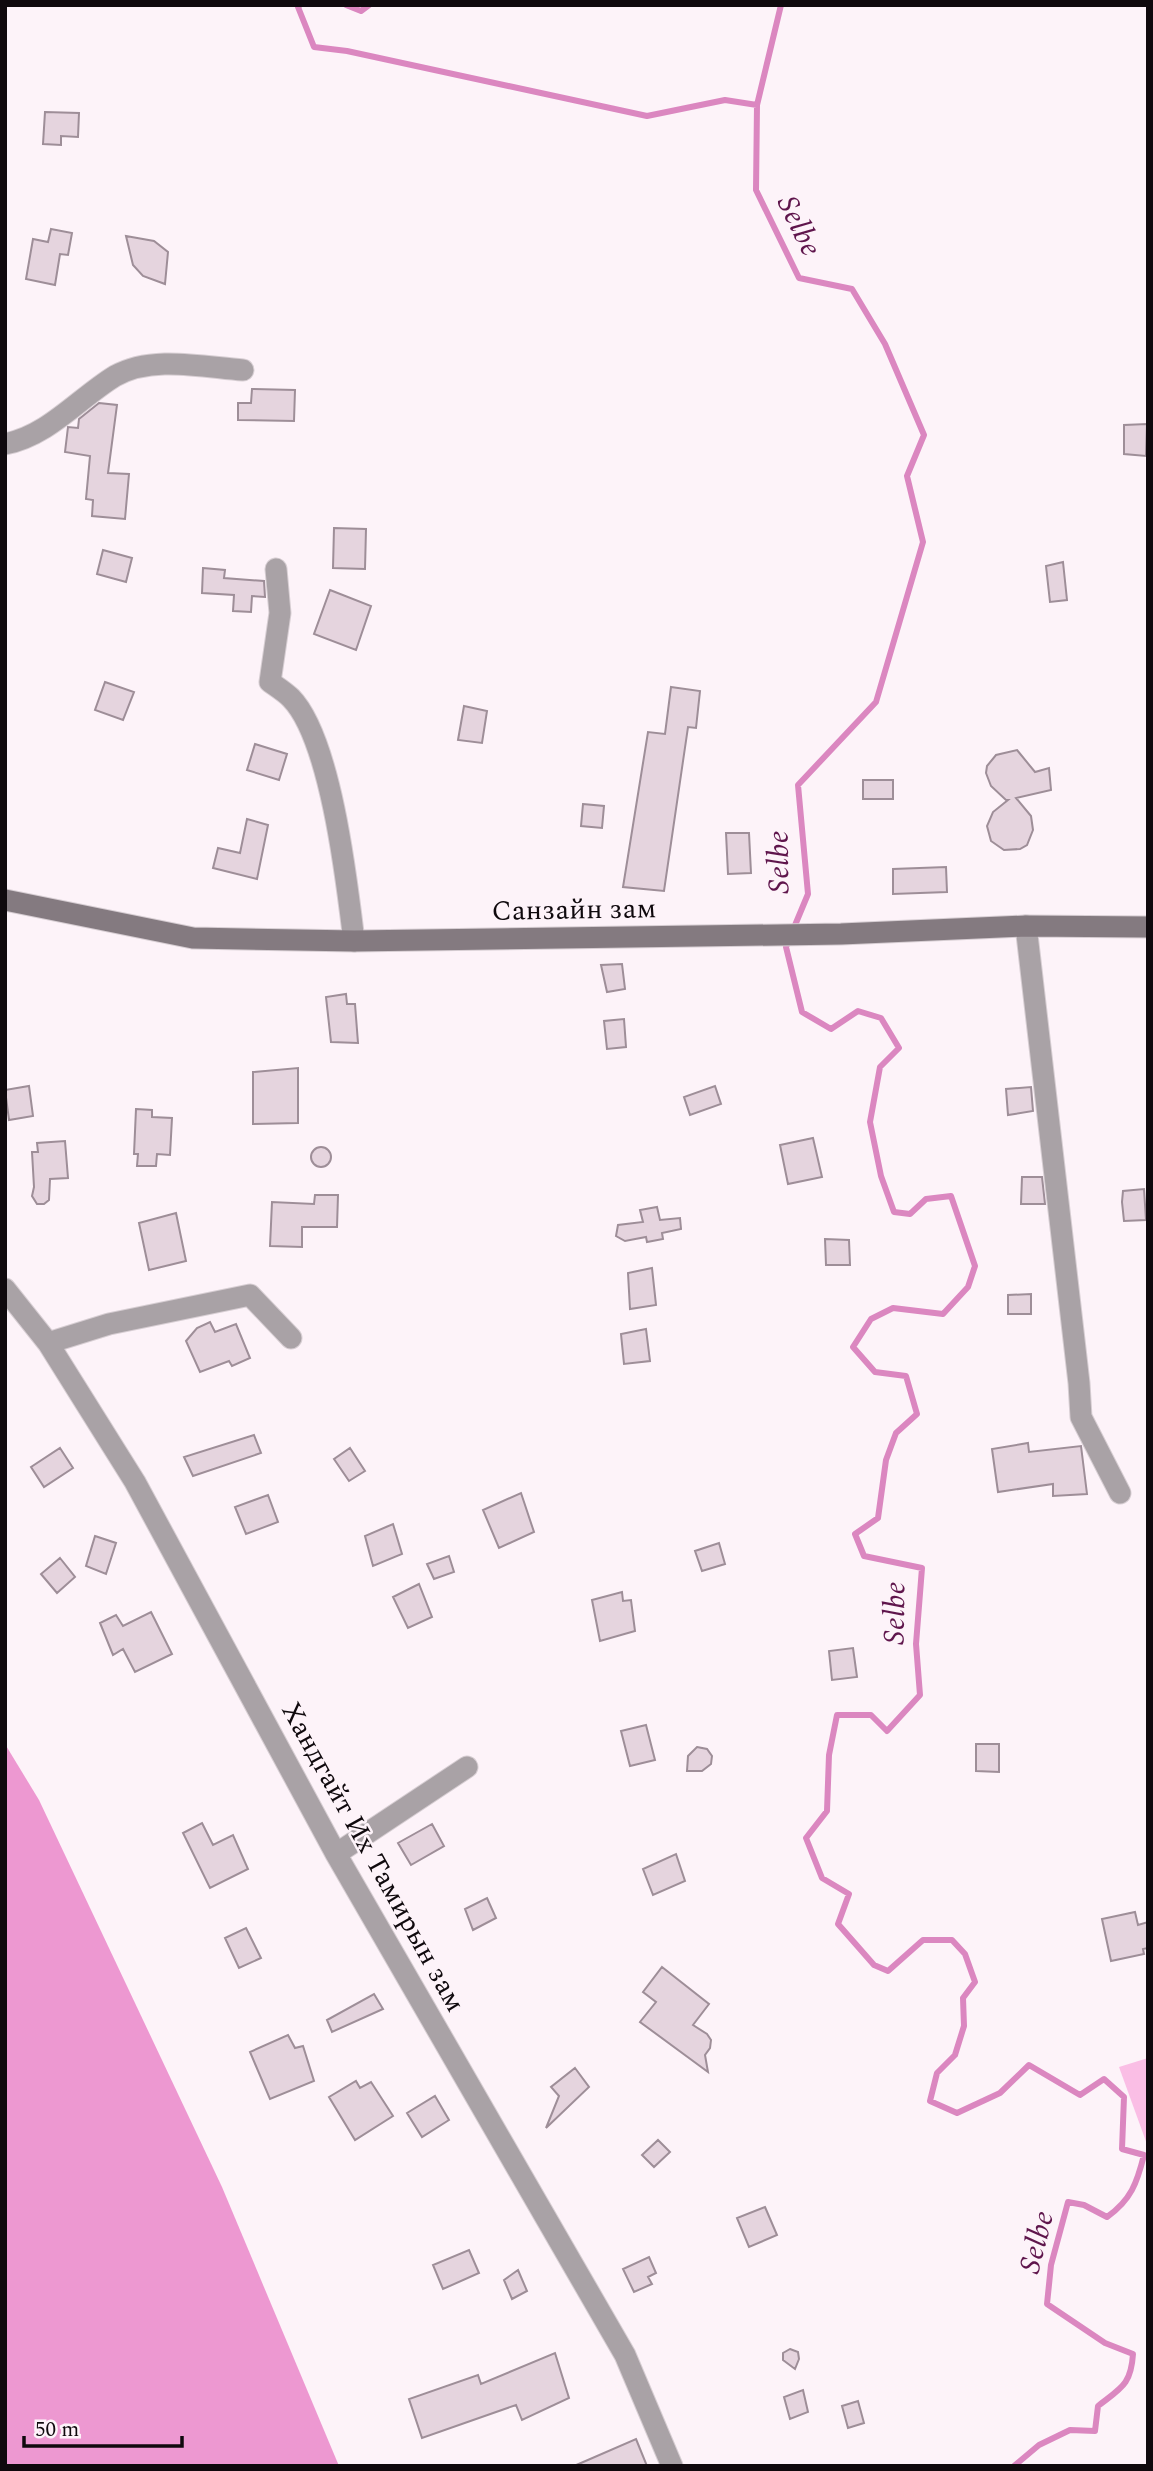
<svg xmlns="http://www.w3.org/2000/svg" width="1153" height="2471" viewBox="0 0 1153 2471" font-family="Spectral,serif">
  <rect width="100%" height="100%" fill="#fdf3f9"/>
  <path fill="#fabee5" d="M1148 2058V2147L1119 2067Z"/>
  <path fill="#ed98d1" d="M5 1744 39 1800 222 2187 339 2466H5Z"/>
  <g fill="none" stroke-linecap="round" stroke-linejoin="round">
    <path stroke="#db87c0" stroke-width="6" d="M300 5 298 7 314 47 347 51 647 116 725 100 757 105
      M346 5 361 11 369 5
      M781 5 757 105 756 190 799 278 852 289 885 344 924 435 907 476 923 542 876 702 798 785 808 894 793 930
      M789 940 786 947 802 1012 831 1029 858 1011 881 1018 899 1048 880 1067 870 1122 881 1176 894 1212 910 1214 926 1199 951 1196 975 1266 968 1287 943 1314 893 1308 871 1319 853 1347 875 1372 906 1376 917 1414 896 1433 886 1460 878 1518 855 1534 864 1556 922 1568 916 1644 920 1695 887 1731 871 1715H837L829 1755 827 1811 806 1838 822 1878 849 1894 838 1924 874 1965 888 1971 923 1940H952L965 1954 975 1982 963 1998 964 2026 955 2055 937 2073 930 2101 957 2113 1000 2093 1029 2065 1080 2095 1104 2079 1124 2097 1122 2149 1144 2155C1137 2183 1131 2200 1107 2217L1084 2205 1068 2202 1051 2265 1047 2304 1105 2343 1133 2354C1131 2385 1121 2388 1098 2406L1095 2431 1070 2430 1039 2445 1014 2466"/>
  </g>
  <path fill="#e5d4de" stroke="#9e8e98" stroke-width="2" d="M45 112 79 113 78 137 61 136V145L43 144Z
    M51 229 72 233 68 255 60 254 55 285 26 279 33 239 48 242Z
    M126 236 154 241 168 252 165 284 143 276 133 265Z
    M252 389 295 390 294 421 238 420V403H251Z
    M99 403 117 405 108 473 129 474 125 519 92 516 93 500 86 499 90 456 65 452 68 427 78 428 79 419Z
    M1147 424 1146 456 1124 454V425Z
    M334 528 366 529 365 569 333 568Z
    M103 550 132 558 126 582 97 574Z
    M1063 562 1067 600 1050 602 1046 566Z
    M203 568 225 570 224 578 264 581 265 597 252 596 251 612 233 611 234 595 202 593Z
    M330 590 371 606 356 650 314 634Z
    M105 682 134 692 123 720 95 710Z
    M671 687 700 691 696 728 688 727 664 891 623 887 648 732 665 734Z
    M464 706 487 711 482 743 458 740Z
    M255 744 287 754 279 780 247 770Z
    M1017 750 1035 772 1049 768 1051 790 1016 798 1031 816 1033 830 1027 845 1020 849 1004 850 991 841 987 826 993 812 1008 800H1006L991 786 986 773 987 766 996 755Z
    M863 780H893V799H863Z
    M583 804 604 806 602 828 581 826Z
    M247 819 268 825 257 879 213 868 218 848 240 853Z
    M726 833H749L751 873 728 874Z
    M946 867 947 892 893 894V869Z
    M622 964 625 989 607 992 601 965Z
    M346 994 347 1004H355L358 1043 331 1042 326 997Z
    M624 1019 626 1047 607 1049 604 1021Z
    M298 1068V1123L253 1124V1072Z
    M29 1086 33 1116 9 1120 5 1090Z
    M715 1086 721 1104 690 1115 684 1097Z
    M1031 1087 1033 1111 1008 1115 1006 1089Z
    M136 1109 152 1110V1117L172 1118 170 1155 157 1154 156 1166H137L138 1154H134Z
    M813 1138 822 1177 788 1184 780 1145Z
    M65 1141 68 1178 50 1179 49 1200 44 1204H37L32 1196 34 1187 32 1152H38L37 1143Z
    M311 1157a10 10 0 1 1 20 0a10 10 0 1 1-20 0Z
    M1022 1177H1042L1045 1204H1021Z
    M1144 1189 1146 1220 1124 1221 1122 1202 1123 1191Z
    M315 1195H338L337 1227H302V1247L270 1246 272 1202 314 1204Z
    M657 1207 660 1220 680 1218 681 1229 662 1233 663 1239 647 1242 646 1237 625 1241 616 1236 618 1225 643 1222 640 1210Z
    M176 1213 186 1261 149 1270 139 1223Z
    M825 1239 849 1240 850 1265H826Z
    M652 1268 656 1305 630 1309 628 1273Z
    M1031 1294V1314H1008V1295Z
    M210 1322 215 1332 236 1324 250 1358 232 1366 229 1361 200 1372 186 1341 197 1328Z
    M646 1329 650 1361 624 1364 621 1334Z
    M254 1435 261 1453 193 1476 184 1457Z
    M1028 1443 1029 1452 1081 1446 1087 1494 1053 1496V1484L998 1492 992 1449Z
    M60 1448 73 1468 44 1487 31 1467Z
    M350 1448 365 1471 349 1481 334 1459Z
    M521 1493 534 1532 499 1548 483 1510Z
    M268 1495 278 1522 246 1534 235 1507Z
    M393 1524 402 1554 373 1566 365 1536Z
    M95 1536 116 1543 106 1574 86 1566Z
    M719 1543 725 1564 702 1571 695 1551Z
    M449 1556 454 1572 434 1579 427 1564Z
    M60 1558 75 1577 57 1593 41 1574Z
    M419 1584 432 1617 408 1628 393 1597Z
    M622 1592 623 1601 631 1600 635 1631 600 1641 592 1600Z
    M151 1612 172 1654 135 1672 123 1649 113 1655 100 1623 116 1615 123 1626Z
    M853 1648 857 1677 832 1680 829 1651Z
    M646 1725 655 1760 630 1766 621 1731Z
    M976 1744H999V1772L976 1771Z
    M697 1747 707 1749 712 1756 711 1764 702 1771H687L688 1756Z
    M202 1823 213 1845 233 1835 248 1869 210 1888 183 1833Z
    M432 1824 444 1846 411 1865 398 1843Z
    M676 1854 685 1881 653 1895 643 1869Z
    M487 1898 496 1918 473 1930 465 1909Z
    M1135 1912 1138 1925 1148 1922V1948L1143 1949 1144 1954 1111 1961 1102 1919Z
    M246 1928 261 1958 239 1968 225 1938Z
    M662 1967 709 2004 693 2025 707 2034 711 2040 710 2048 705 2055 708 2072 640 2022 656 2002 643 1992Z
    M374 1994 383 2009 332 2032 327 2020Z
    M288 2035 295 2048 303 2046 314 2081 270 2099 250 2052Z
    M575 2068 589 2087 546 2128 559 2096 551 2087Z
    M356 2081 360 2088 371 2082 393 2116 355 2140 329 2097Z
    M435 2096 449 2120 422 2137 407 2113Z
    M658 2140 670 2152 654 2167 642 2155Z
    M765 2207 777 2235 749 2247 737 2218Z
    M469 2250 479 2273 443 2289 433 2265Z
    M649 2257 656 2273 648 2277 652 2284 634 2292 623 2269Z
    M518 2270 527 2291 512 2299 504 2280Z
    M790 2349 798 2352 799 2359 795 2369 783 2360V2353Z
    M555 2353 569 2398 522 2420 516 2405 422 2438 409 2399 478 2375 481 2384Z
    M803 2390 808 2412 790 2419 784 2397Z
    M858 2401 864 2423 848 2428 842 2406Z
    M636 2439 647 2466H574Z"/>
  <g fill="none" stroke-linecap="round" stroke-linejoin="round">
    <g stroke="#d7ced3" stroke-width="23">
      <path id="street" d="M5 444C48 436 79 398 115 376 152 355 203 367 243 370
        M276 569 280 613 270 682C277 687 285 692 291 698 331 739 347 883 354 941
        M1026 926 1079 1383 1081 1417 1120 1493
        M5 1289 48 1343 135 1482 336 1854 625 2355 672 2466
        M48 1343 109 1324 250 1295 291 1338
        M336 1854 467 1767"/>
    </g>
    <g stroke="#d7ced3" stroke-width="23">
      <path id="secondary" d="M5 900 193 938 354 941 841 934 1026 926 1148 927"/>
    </g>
    <use href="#street" stroke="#a9a2a6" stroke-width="21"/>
    <use href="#secondary" stroke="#847a80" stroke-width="21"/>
  </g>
  <g text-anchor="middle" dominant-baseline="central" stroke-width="5" stroke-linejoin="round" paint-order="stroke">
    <g font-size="28" fill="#0f090d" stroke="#fdf3f9">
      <text transform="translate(574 910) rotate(-1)">Санзайн зам</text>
      <text transform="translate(373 1857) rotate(61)">Хандгайт Их Тамирын зам</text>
    </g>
    <g font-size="30" font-style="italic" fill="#5f154c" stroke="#fdf3f9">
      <text transform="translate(799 226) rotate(64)">Selbe</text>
      <text transform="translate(779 862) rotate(-91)">Selbe</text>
      <text transform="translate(895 1613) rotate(-89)">Selbe</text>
      <text transform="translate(1037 2242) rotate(-76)">Selbe</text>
    </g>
  </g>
  <rect width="1153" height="2471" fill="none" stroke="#0f090d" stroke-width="14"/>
  <path d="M24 2436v10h158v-10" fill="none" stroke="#0f090d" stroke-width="3.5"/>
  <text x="35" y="2436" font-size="21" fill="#0f090d" stroke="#fdf3f9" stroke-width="5" paint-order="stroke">50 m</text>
</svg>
